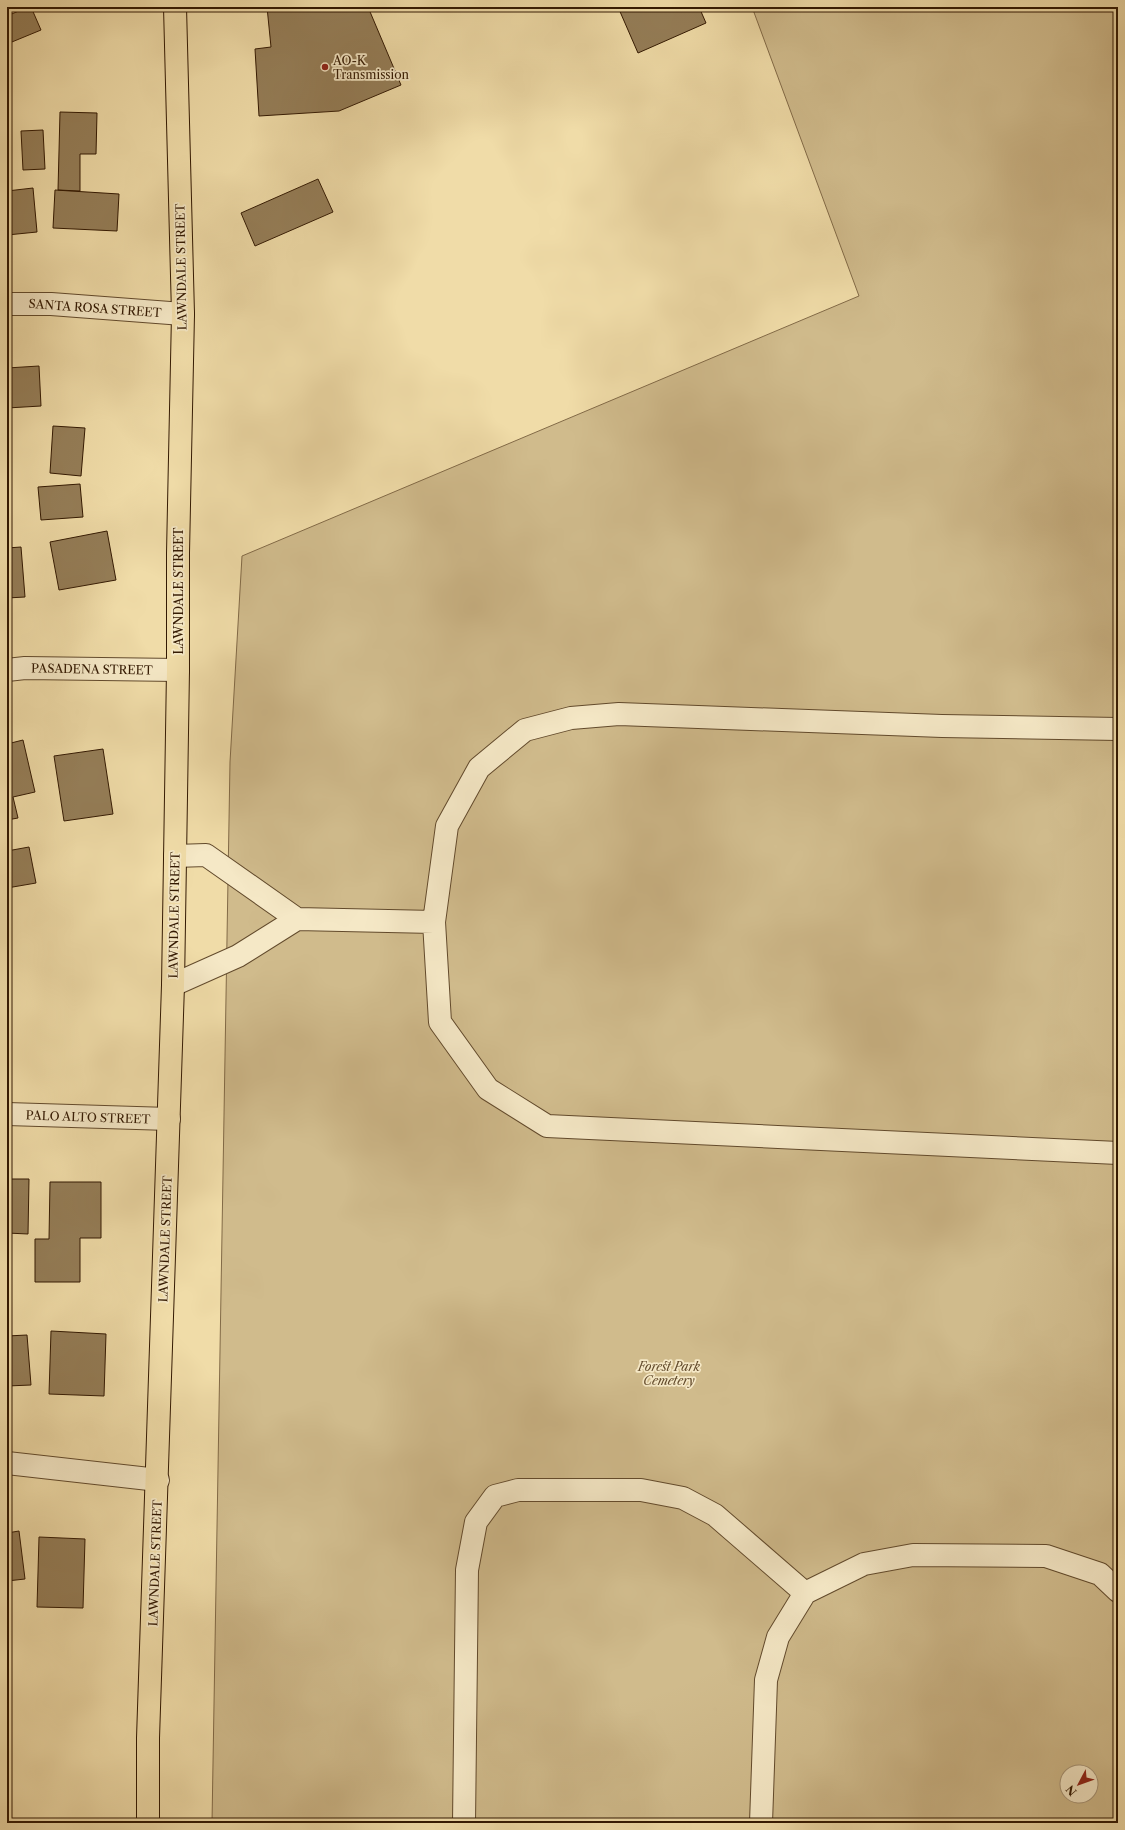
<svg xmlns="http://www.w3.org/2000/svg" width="1125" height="1830" viewBox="0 0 1125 1830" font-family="'Libre Caslon Text',serif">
  <rect width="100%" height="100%" fill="#f0dca8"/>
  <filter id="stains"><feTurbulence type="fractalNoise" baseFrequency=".005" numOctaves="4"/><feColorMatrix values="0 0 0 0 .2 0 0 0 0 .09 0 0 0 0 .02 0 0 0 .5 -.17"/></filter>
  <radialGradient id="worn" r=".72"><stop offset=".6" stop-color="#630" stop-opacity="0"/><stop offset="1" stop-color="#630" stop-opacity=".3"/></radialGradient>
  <path fill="#d0bb8c" stroke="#826a47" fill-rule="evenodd" d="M752 7H1118V1823H212L230 762 242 556 859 296ZM1067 1772H1091V1796H1067Z"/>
  <path fill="#957e58" stroke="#331902" d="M28 7H31L41 30 7 44V16Z
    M267 7H368L401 85 339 111 259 116 255 49 271 47Z
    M618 7H699L706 23 638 53Z
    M60 112 97 113 96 154H80V191L58 190Z
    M43 130 45 169 23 170 21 131Z
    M318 179 333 212 255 246 241 213Z
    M33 188 37 232 7 235V191Z
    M55 190 119 194 117 231 53 228Z
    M39 366 41 406 7 408V368Z
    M53 426 85 428 81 476 50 473Z
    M80 484 83 517 41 520 38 487Z
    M107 531 116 580 59 590 50 542Z
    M21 547 25 597 7 598V548Z
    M23 740 35 792 13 797 18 818 7 820V744Z
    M103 749 113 814 64 821 54 756Z
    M29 847 36 883 7 888V851Z
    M7 1179H29L28 1234 7 1233Z
    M50 1182H101V1238H80V1282H35V1239H49Z
    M51 1331 106 1334 104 1396 49 1394Z
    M27 1335 31 1385 7 1386V1336Z
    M19 1531 25 1579 7 1581V1533Z
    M39 1537 85 1539 83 1608 37 1607Z"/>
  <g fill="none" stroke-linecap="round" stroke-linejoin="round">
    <g stroke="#624a2c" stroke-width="24">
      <path id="minor" d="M7 304H51L183 314
        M7 670 25 668 178 670
        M1118 729 942 726 619 714 571 718 525 730 479 768 447 826 434 922 440 1022 488 1089 547 1126 1118 1153
        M175 856 206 855 297 919
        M173 985 238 956 297 919 434 922
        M7 1114 169 1119
        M7 1463 158 1480
        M464 1823 467 1570 476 1522 495 1496 518 1490H641L683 1498 715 1515 805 1593
        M761 1823 766 1680 778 1637 805 1593 864 1564 913 1555 1046 1556 1100 1574 1118 1591"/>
    </g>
    <g stroke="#331902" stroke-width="24">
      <path id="major" d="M148 1823V1738L173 985 178 670V553L183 314 175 7"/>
    </g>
    <use href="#minor" stroke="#f5e8c6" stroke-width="22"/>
    <use href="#major" stroke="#f0dca8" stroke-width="22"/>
  </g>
  <circle fill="#8f2418" stroke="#f5e8c6" stroke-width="1.5" cx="325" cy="67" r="4"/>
  <g text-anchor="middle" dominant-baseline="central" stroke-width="3.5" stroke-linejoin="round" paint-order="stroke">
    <g font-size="12" fill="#331902" stroke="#f5e8c6" text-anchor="start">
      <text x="333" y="60">AO-K<tspan x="333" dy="14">Transmission</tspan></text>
    </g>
    <g font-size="12" fill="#331902" stroke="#f5e8c6">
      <text transform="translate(181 267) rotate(-91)">LAWNDALE STREET</text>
      <text transform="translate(95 308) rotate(4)">SANTA ROSA STREET</text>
      <text transform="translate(178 591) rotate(-90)">LAWNDALE STREET</text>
      <text transform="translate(92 669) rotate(1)">PASADENA STREET</text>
      <text transform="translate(174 915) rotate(-89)">LAWNDALE STREET</text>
      <text transform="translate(88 1117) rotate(2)">PALO ALTO STREET</text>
      <text transform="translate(165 1239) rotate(-88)">LAWNDALE STREET</text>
      <text transform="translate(155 1563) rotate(-88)">LAWNDALE STREET</text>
    </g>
    <g font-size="12" font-style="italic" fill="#624a2b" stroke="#f5e8c6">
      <text x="669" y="1366">Forest Park<tspan x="669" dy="14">Cemetery</tspan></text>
    </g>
  </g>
  <rect width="1125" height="1830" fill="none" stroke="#f0dca8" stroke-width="24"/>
  <rect x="8" y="8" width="1109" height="1814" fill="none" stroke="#331902" stroke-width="2"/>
  <rect x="12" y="12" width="1101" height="1806" fill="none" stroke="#331902"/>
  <g transform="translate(1079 1784) rotate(229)"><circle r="19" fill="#f5e8c6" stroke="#a79578"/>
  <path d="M0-3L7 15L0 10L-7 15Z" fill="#8f2418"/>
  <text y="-6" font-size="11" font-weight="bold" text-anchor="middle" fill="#331902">N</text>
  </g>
  <rect width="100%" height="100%" filter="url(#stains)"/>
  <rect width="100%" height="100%" fill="url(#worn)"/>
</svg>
